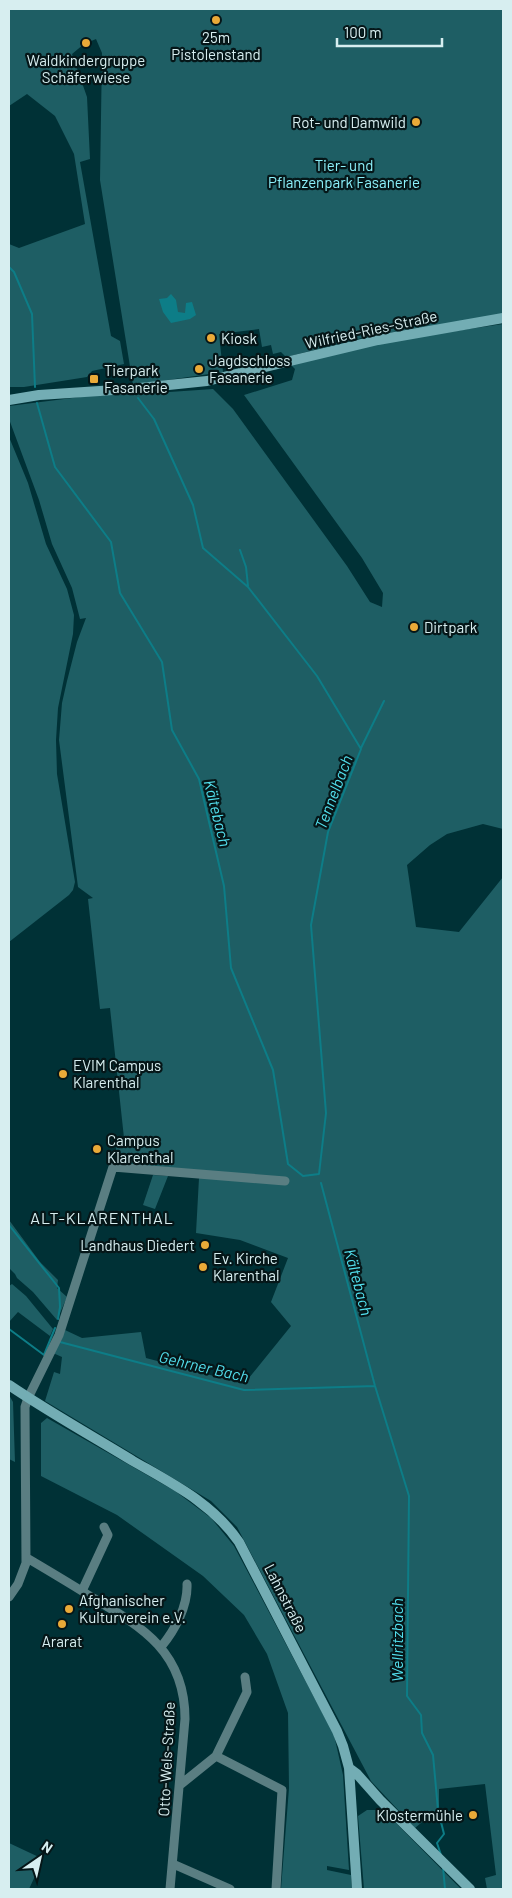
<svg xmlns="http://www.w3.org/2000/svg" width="512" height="1898" viewBox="0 0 512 1898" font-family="Barlow,sans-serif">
  <rect width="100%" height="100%" fill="#003136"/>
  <path fill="#1e5e64" d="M9 9H503V315L374 335 286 357 281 352 273 354 271 345 262 347 259 329 219 334 223 372 133 385 100 180 102 53 96 39 84 44 72 54 87 97 90 159 80 162 111 336 120 341 124 364 92 371 87 377 24 387H9V244L19 248 85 224 74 154 55 116 27 94 9 106Z
    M503 324V829L483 824 447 834 430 845 407 865 416 927 459 932 503 877V1889H487L485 1878 496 1875 485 1784 439 1789V1808L415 1828 371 1781 237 1527 211 1501 45 1401 54 1372 60 1374 62 1357 53 1353 65 1330 82 1338 141 1332 146 1358 244 1384 291 1326 271 1302 288 1258 240 1240 196 1233 199 1178 118 1164 115 1140 124 1138 110 1008 100 1009 88 899 93 898 78 887 59 740 62 703 67 681 77 642 86 618 80 619 72 588 52 544 39 500 9 419V406L88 396 126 395 213 389 233 409 347 566 370 602 382 607 383 593 362 558 244 395 292 380 295 369 291 365 387 341Z
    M9 437 28 483 46 544 67 589 74 615 73 634 58 708 56 740 57 774 75 882 73 890 69 895 9 942Z
    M153 1175 168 1176 155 1209 143 1205Z
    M9 1220 40 1262 58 1280 57 1288 67 1297 57 1320 33 1292 17 1278 15 1274 9 1268Z
    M12 1284 26 1296 53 1329 50 1336 18 1312 9 1322V1286Z
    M9 1395 13 1402 15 1462 9 1459Z
    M47 1418 175 1491 211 1518 234 1546 334 1735 343 1775 349 1870 327 1866V1870L351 1875 352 1889H281L289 1788 288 1713 267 1654 244 1615 203 1576 117 1515 41 1476V1423Z
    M367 1810H383L461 1889H364L358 1816Z
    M9 1843 43 1859 29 1889H9Z"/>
  <path fill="#0d7d87" d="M171 294 176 300 178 312 185 313 186 303 192 302 196 315 190 319 171 323 163 312 159 299 167 298Z"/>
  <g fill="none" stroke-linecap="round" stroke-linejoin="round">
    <path stroke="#0d7d87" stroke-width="2" d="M9 267 14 272 32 314 35 387
      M37 403 55 467 111 542 120 593 162 662 172 730 199 779 224 886 231 968 273 1070 288 1164 303 1176 319 1174 326 1113 311 925 328 832 361 749 317 676 248 587 203 548 193 505 154 419 138 398
      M240 550 246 567 248 586
      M361 748 384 701
      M321 1183 375 1386 409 1496 407 1696 421 1715 422 1733 433 1755 438 1810 444 1834 437 1843 441 1855
      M9 1225 59 1288 60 1307 58 1319
      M9 1329 44 1355 55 1328
      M60 1342 244 1390 375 1386
      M443 1867 445 1889"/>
    <path stroke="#5a7e82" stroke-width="9" d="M27 1558C49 1571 71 1584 93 1598 144 1628 185 1653 185 1719L170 1889
      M82 1591 108 1535 104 1527
      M9 1597 18 1584 26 1563 25 1407 28 1398 59 1335 113 1167 285 1181
      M161 1647C175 1630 188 1606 187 1584
      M216 1756 282 1790 276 1889
      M180 1785 216 1756 247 1692 245 1677
      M173 1864 230 1889"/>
    <path stroke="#73adb4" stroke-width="10" d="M9 400 39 395 130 389 207 381 378 340 503 318
      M9 1385C49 1412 92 1436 133 1461 173 1484 212 1503 239 1542L337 1731 343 1746 349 1768 357 1889
      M349 1768 357 1774 380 1800 470 1889"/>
  </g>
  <g fill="#eaaa38" stroke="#051618" stroke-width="2">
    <circle cx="216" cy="20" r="5"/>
    <circle cx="86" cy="43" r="5"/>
    <circle cx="416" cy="122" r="5"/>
    <circle cx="211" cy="338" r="5"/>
    <circle cx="199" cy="369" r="5"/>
    <rect x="89" y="374" width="10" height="10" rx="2.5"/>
    <circle cx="414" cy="627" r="5"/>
    <circle cx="63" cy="1074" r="5"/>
    <circle cx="97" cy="1149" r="5"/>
    <circle cx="205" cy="1245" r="5"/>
    <circle cx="203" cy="1267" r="5"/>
    <circle cx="69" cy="1609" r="5"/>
    <circle cx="62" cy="1624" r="5"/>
    <circle cx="473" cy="1815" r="5"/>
  </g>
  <g text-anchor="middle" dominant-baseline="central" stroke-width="4.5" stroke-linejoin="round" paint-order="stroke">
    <g font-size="15" fill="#d7eef0" stroke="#051618" text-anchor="start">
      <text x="216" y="37" text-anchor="middle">25m<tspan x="216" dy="17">Pistolenstand</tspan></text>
      <text x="86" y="60" text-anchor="middle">Waldkindergruppe<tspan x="86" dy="17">Schäferwiese</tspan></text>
      <text x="406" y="122" text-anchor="end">Rot- und Damwild</text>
      <text x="221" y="338">Kiosk</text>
      <text x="209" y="360">Jagdschloss<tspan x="209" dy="17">Fasanerie</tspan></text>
      <text x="104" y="370">Tierpark<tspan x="104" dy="17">Fasanerie</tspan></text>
      <text x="424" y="627">Dirtpark</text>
      <text x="73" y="1065">EVIM Campus<tspan x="73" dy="17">Klarenthal</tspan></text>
      <text x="107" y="1140">Campus<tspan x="107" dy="17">Klarenthal</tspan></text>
      <text x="195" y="1245" text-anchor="end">Landhaus Diedert</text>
      <text x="213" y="1258">Ev. Kirche<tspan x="213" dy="17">Klarenthal</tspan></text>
      <text x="79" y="1600">Afghanischer<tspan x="79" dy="17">Kulturverein e.V.</tspan></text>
      <text x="62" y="1641" text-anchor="middle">Ararat</text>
      <text x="463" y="1815" text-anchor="end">Klostermühle</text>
    </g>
    <g font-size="15" fill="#8cf1fb" stroke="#051618">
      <text x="344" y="165">Tier- und<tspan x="344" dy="17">Pflanzenpark Fasanerie</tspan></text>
    </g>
    <g font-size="15" fill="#d7eef0" stroke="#051618">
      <text transform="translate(371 329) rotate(-12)">Wilfried-Ries-Straße</text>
      <text transform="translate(286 1598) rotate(63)">Lahnstraße</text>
      <text transform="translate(166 1759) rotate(-87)">Otto-Wels-Straße</text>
    </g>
    <g font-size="16" font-style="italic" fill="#52deec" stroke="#051618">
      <text transform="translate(333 792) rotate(-69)">Tennelbach</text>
      <text transform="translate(218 813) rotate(76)">Kältebach</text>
      <text transform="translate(359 1282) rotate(75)">Kältebach</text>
      <text transform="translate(204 1366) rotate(13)">Gehrner Bach</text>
      <text transform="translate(396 1640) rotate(-90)">Wellritzbach</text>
    </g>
    <g font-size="16" letter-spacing="1" fill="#d7eef0" stroke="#051618">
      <text x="102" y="1217">ALT-KLARENTHAL</text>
    </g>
  </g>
  <rect width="512" height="1898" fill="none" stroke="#d7eef0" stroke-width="20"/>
  <g transform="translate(40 1858) rotate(34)" stroke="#051618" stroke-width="4" paint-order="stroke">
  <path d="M0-4L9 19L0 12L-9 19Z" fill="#d7eef0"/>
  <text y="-8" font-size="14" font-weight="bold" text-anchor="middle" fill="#d7eef0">N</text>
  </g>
  <path d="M337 38v8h105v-8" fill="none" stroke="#d7eef0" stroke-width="2.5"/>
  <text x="344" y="38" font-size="15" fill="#d7eef0" stroke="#051618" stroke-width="4" paint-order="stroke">100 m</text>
</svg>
